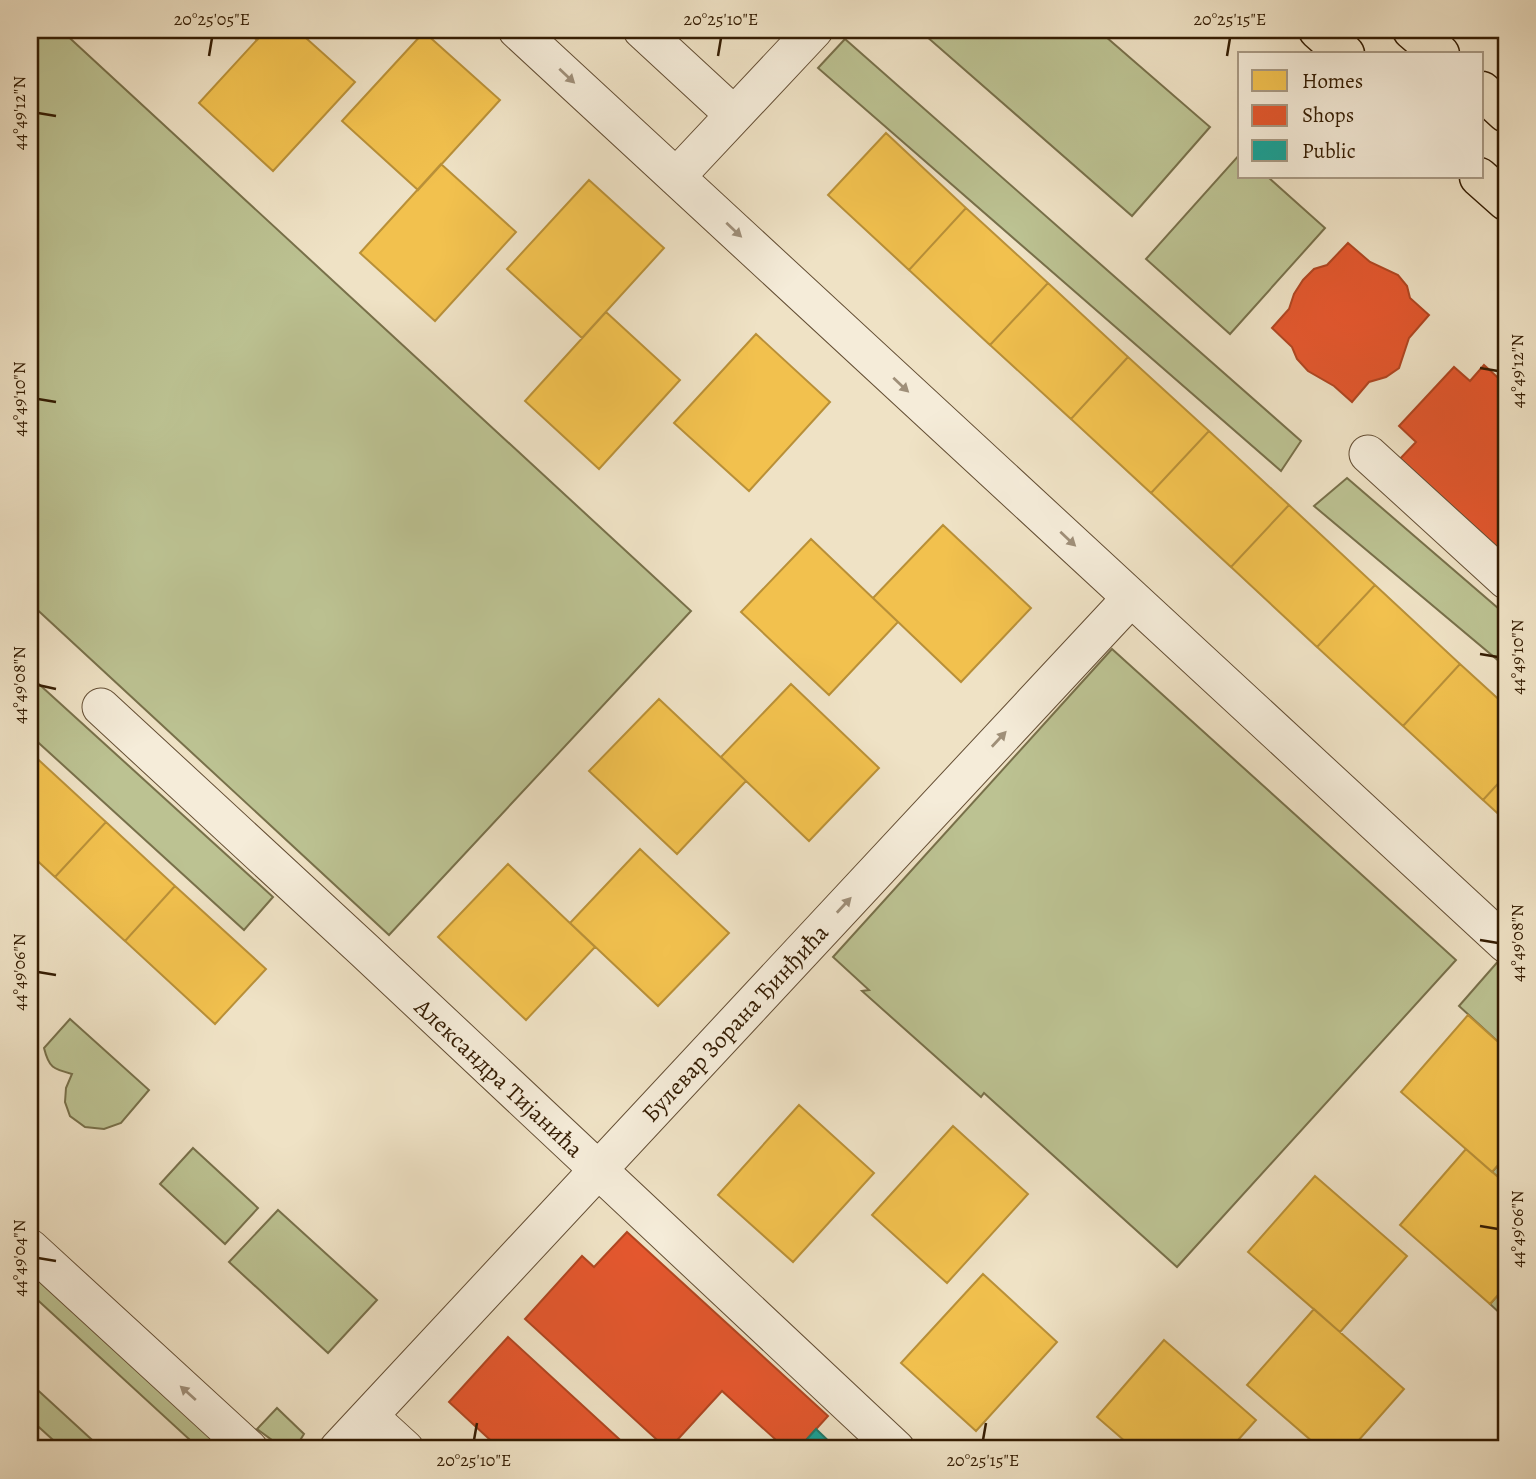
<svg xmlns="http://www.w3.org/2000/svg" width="1536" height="1479" viewBox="0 0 1536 1479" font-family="Alegreya,serif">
  <rect width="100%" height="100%" fill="#efe2c5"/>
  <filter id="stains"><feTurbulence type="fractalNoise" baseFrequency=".00286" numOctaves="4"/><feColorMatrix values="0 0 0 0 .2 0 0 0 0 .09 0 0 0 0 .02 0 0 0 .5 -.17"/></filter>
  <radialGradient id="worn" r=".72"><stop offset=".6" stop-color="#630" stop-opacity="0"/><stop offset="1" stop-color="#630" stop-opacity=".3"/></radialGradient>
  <path fill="#bcc292" stroke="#78704a" stroke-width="2" d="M30 30H61L691 611 389 935 30 603Z
    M932 30H1098L1210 127 1132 216 926 36Z
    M845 39 1301 441 1281 471 818 68Z
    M1240 154V177H1268L1325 228 1230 334 1146 259Z
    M1347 478 1506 615V667L1314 506Z
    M1112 649 1456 960 1177 1267 984 1093 981 1097 862 991 869 990 833 957Z
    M30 676 273 897 244 930 30 735Z
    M1501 958 1506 963V1049L1459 1006Z
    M70 1019 149 1090 121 1123 104 1129 85 1127 70 1116 65 1102 66 1088 72 1074C53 1069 49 1068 44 1048Z
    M193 1148 258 1208 225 1244 160 1184Z
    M1506 1156V1184L1492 1172Z
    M278 1210 377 1300 328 1353 229 1262Z
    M30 1258 223 1435 210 1449H181L189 1439 30 1293Z
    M1506 1286V1319L1490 1304Z
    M30 1383 102 1449H63L30 1419Z
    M277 1408 304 1434 299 1442 272 1440 257 1429Z"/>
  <path fill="#f2c14e" stroke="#b99038" stroke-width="2" d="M246 30H266L257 40Z
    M266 30H297L355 82 273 171 199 103Z
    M424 32 500 100 418 190 342 121Z
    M886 133 966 208 909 270 828 195Z
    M441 164 516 232 435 321 360 253Z
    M589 180 664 248 582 338 507 269Z
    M966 208 1048 283 990 345 909 270Z
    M1048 283 1128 357 1071 419 990 345Z
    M606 312 680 380 599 469 525 401Z
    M756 334 830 402 749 491 674 423Z
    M1128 357 1209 431 1151 493 1071 419Z
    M1209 431 1289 505 1231 567 1151 493Z
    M1289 505 1375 585 1317 647 1231 567Z
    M943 525 1031 608 961 682 873 598Z
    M811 539 898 622 829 695 741 612Z
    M1375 585 1460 664 1403 726 1317 647Z
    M1460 664 1506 706V775L1483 800 1403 726Z
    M791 684 879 768 809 841 721 757Z
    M659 699 746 781 677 854 589 771Z
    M30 752 106 822 55 877 30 854Z
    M1506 775V821L1483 800Z
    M106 822 175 886 125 941 55 877Z
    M640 849 729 933 658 1006 570 923Z
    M508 864 595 947 526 1020 438 937Z
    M175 886 266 969 215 1024 125 941Z
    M1468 1015 1506 1049V1156L1492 1172 1401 1092Z
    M799 1105 874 1173 793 1262 718 1195Z
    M953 1126 1028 1194 947 1283 872 1215Z
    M1466 1149 1506 1184V1286L1490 1304 1400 1225Z
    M1315 1176 1407 1256 1340 1332 1248 1252Z
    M983 1274 1057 1342 976 1431 901 1363Z
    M1314 1309 1404 1389 1351 1449H1321L1247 1385Z
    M1164 1340 1256 1420 1230 1449H1134L1097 1417Z"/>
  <path fill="#e4572e" stroke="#b04621" stroke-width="2" d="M1348 243 1370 262 1398 275 1407 286 1410 298 1429 315 1409 338 1399 368 1386 377 1369 382 1352 402 1334 386 1308 371 1297 359 1292 347 1272 328 1289 309 1294 294 1303 280 1314 269 1327 265Z
    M1484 365 1506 385V560L1397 462 1416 442 1399 426 1454 367 1470 381Z
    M627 1232 828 1416 798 1449H786L722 1391 669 1449H667L525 1319 582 1256 594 1267Z
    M508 1337 630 1449H500L449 1402Z"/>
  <path fill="#17a398" stroke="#207b6b" stroke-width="2" d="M816 1429 837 1449H798Z"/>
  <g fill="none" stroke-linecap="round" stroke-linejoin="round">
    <g stroke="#644e34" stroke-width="39">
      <path id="minor" d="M517 30 1506 944
        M642 30 734 115
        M676 177 814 30
        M1368 454 1506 580
        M101 707 364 950 896 1449
        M30 1248 249 1449
        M369 1416 405 1449
        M338 1449 1131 598"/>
    </g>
    <g stroke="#351d03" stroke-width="41">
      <path id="major" d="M1318 30 1345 54
        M1412 30 1440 54
        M1482 91 1506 113
        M1479 177 1506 201"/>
    </g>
    <use href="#minor" stroke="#f5ecd9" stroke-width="37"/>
    <use href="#major" stroke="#efe2c5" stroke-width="38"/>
  </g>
  <defs><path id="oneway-solid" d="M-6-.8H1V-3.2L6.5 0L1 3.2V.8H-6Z" transform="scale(1.75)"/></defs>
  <g fill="#9f8f79">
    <use href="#oneway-solid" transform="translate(567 76) rotate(43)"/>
    <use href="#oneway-solid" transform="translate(734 230) rotate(43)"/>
    <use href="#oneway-solid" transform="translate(901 385) rotate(43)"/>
    <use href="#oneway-solid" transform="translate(1068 539) rotate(43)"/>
    <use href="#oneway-solid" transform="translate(999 739) rotate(-47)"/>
    <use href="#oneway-solid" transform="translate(844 905) rotate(-47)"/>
    <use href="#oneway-solid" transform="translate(188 1393) rotate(-138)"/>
  </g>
  <path fill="none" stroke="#351d03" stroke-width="2.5" d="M209 56 212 38M718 56 721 38M1227 56 1230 38M38 113 56 116M1480 368 1498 371M38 399 56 402M1480 654 1498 657M38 685 56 689M1480 940 1498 943M38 972 56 975M1480 1226 1498 1229M38 1258 56 1261M474 1440 477 1423M983 1440 986 1423"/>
  <g text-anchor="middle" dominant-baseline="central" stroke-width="7" stroke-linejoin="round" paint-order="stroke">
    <g font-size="24" fill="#351d03" stroke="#f5ecd9">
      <text transform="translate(735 1023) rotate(-47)">Булевар Зорана Ђинђића</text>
      <text transform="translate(499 1078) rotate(43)">Александра Тијанића</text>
    </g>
  </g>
  <rect width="1536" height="1479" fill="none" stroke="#efe2c5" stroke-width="77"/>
  <rect x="1238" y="52" width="245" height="126" fill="#f5ecd9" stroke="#a89983" stroke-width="2"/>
  <rect x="1252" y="70" width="35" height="21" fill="#f2c14e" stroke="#a89983" stroke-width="2"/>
  <text x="1302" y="88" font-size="21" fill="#351d03">Homes</text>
  <rect x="1252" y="105" width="35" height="21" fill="#e4572e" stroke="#a89983" stroke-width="2"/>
  <text x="1302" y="122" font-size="21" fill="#351d03">Shops</text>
  <rect x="1252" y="140" width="35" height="21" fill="#17a398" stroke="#a89983" stroke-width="2"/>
  <text x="1302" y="158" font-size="21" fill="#351d03">Public</text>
  <rect x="38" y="38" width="1460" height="1402" fill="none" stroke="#351d03" stroke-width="2.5"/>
  <g font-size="18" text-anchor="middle" fill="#351d03">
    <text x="212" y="25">20°25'05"E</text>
    <text x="721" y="25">20°25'10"E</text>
    <text x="1230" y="25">20°25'15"E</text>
    <text transform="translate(19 113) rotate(-90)" y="6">44°49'12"N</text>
    <text transform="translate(1517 371) rotate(-90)" y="6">44°49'12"N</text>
    <text transform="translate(19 399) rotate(-90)" y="6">44°49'10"N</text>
    <text transform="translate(1517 657) rotate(-90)" y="6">44°49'10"N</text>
    <text transform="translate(19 685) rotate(-90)" y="6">44°49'08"N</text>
    <text transform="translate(1517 943) rotate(-90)" y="6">44°49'08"N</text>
    <text transform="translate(19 972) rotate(-90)" y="6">44°49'06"N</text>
    <text transform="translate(1517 1229) rotate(-90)" y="6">44°49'06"N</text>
    <text transform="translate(19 1258) rotate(-90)" y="6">44°49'04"N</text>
    <text x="474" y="1466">20°25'10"E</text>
    <text x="983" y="1466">20°25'15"E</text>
  </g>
  <rect width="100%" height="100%" filter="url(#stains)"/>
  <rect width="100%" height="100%" fill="url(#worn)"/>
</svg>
